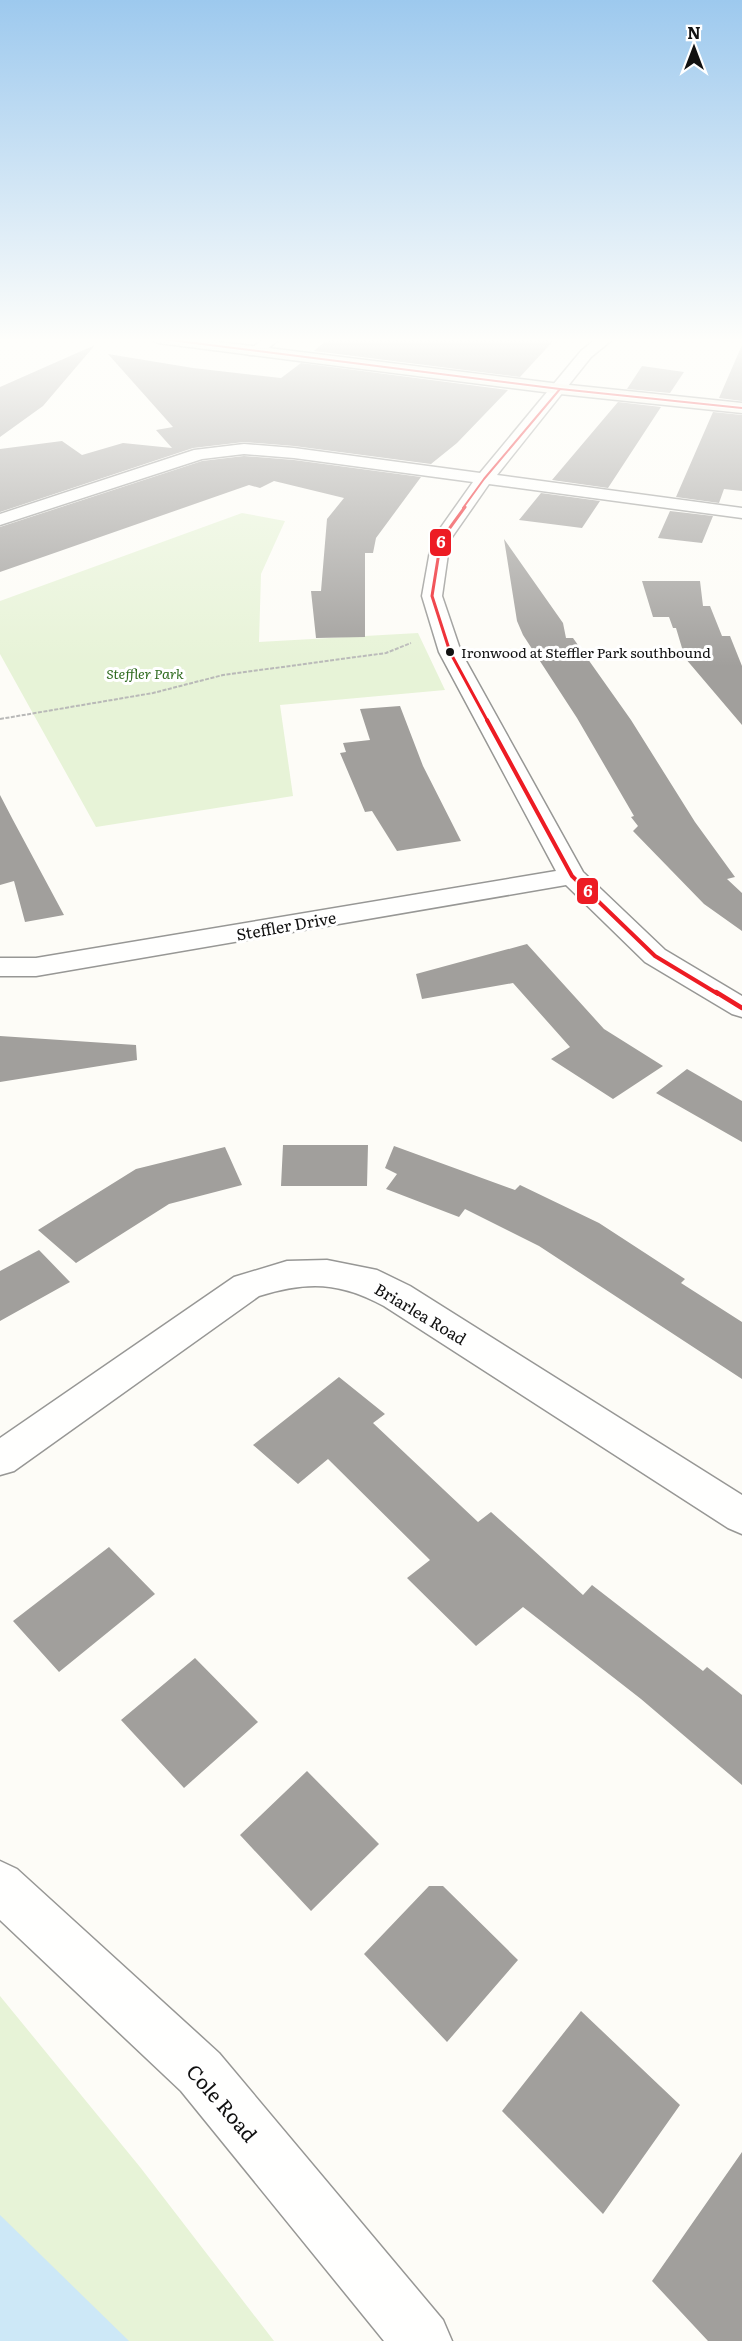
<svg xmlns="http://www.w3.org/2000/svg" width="742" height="2341" viewBox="0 0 742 2341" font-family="Literata,serif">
  <rect width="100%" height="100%" fill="#fdfcf7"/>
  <path fill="#e7f3d7" d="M242 513 285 521 261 574 259 642 418 633 445 690 280 705 293 796 96 827 0 654V601Z
    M0 1996 140 2167 274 2341H0Z"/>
  <path fill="#cde8f7" d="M0 2215 129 2341H0Z"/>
  <path fill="#a19f9c" d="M328 339H555L520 377 314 351Z
    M95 345 43 406 0 437V387Z
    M742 345V401L719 398Z
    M108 354 193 368 281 378 301 363 508 390 457 443 431 464 294 446 244 442 193 448 0 512V449L62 441 82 455 123 443 172 448 156 430 173 427Z
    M642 366 684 372 670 393 627 389Z
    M618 402 661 407 608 488 552 480Z
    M713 412 742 415V491L724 489 719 503 676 497Z
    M244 456 294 460 421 477 376 538 373 553H365V637L316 638 311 591H321L327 519 344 498 274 481 260 488 249 485 0 572V527L202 461Z
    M541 493 600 501 582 528 519 520Z
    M670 511 713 516 702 543 658 538Z
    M504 539 563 623 566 638H573L631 720 695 822 735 877 727 879 742 893V931L704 904 633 831 638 826 631 817 634 816 577 718 523 635 517 621Z
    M642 581H700L703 606H710L722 636H730L742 666V725L685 658 676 628H673L669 617H653Z
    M400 706 423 766 461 841 397 851 372 811 365 812 340 753 346 752 343 743 370 740 360 709Z
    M0 795 13 820 64 915 25 922 14 881 0 885Z
    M527 944 604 1029 663 1066 613 1099 551 1059 570 1047 513 983 422 999 416 974Z
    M0 1036 136 1045 137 1060 0 1082Z
    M687 1069 742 1101V1142L656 1093Z
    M283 1145H368L367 1186H281Z
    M394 1146 515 1190 520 1185 599 1223 685 1279 681 1283 742 1322V1379L539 1246 465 1209 459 1217 386 1189 397 1174 385 1168Z
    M225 1147 242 1185 169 1204 76 1263 38 1230 136 1169Z
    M39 1250 70 1282 0 1321V1271Z
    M339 1377 385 1414 373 1423 478 1522 491 1512 583 1595 592 1585 703 1671 707 1667 742 1695V1785L641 1699 523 1607 476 1646 407 1578 430 1560 328 1459 298 1484 253 1445Z
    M109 1547 155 1594 59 1672 13 1621Z
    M195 1658 258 1722 184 1788 121 1720Z
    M307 1771 379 1844 311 1911 240 1835Z
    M429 1886H443L518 1960 447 2042 364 1954Z
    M581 2011 680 2105 603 2214 502 2111Z
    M742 2152V2341H708L652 2281Z"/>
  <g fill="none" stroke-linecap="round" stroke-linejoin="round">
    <g stroke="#979795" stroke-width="3">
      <path id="street" d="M263 339H280L259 355H249L247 352Z
        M596 339H613L591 357 497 475 742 508V518L489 484 450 540 442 596 461 652 583 872 665 950 742 996V1017L732 1014 645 962 566 885 36 976H0V958H36L556 871 439 652 422 596 432 540 473 482 294 458 244 454 202 459 0 525V514L194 450 244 444 294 448 480 473 581 351Z
        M327 1260 377 1270 410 1286 742 1495V1534L728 1528 384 1306C339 1282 308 1281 259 1296L14 1471 0 1475V1438L234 1277 287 1261Z
        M0 1861 17 1869 219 2053 443 2320 452 2341H384L181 2091 0 1920Z"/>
    </g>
    <g stroke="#8e8d8b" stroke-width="3">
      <path id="secondary" d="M151 339H196L560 384 742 403V413L560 394 158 343Z"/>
    </g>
    <path stroke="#b9b9b8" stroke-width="2" stroke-dasharray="4 1.5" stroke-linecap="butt" d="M0 719 153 693 223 675 386 653 411 643"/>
    <use href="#street" fill="#fffffe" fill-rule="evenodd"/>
    <use href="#secondary" fill="#f6f4eb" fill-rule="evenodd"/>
    <g stroke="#fff" stroke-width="4.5">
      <path id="bus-1-far3" d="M162 339 560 389 742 408
        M463 508 484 479 560 389"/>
    </g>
    <g stroke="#fff" stroke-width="6">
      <path id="bus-1-far2" d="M465 507 441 540 432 596 450 652 488 722"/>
    </g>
    <g stroke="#fff" stroke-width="8">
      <path id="bus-1-far1" d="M487 720 572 876 655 956 718 994"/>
    </g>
    <g stroke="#fff" stroke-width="9">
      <path id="bus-1" d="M716 992 742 1008"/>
    </g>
    <use href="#bus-1-far3" stroke="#ed1c24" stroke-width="2"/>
    <use href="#bus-1-far2" stroke="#ed1c24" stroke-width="3"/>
    <use href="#bus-1-far1" stroke="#ed1c24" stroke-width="4"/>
    <use href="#bus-1" stroke="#ed1c24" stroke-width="4.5"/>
  </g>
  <linearGradient id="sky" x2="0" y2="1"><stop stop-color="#9dc9ee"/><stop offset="0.51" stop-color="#fefefb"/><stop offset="1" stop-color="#fefefb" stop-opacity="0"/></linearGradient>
  <rect width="742" height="667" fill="url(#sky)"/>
  <circle fill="#111" stroke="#fff" stroke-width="2" cx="450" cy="652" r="5"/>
  <g text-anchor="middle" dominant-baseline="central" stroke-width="6" stroke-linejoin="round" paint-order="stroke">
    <g font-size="14" fill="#111" stroke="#fff" text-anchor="start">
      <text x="461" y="652">Ironwood at Steffler Park southbound</text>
    </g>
    <g font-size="14" font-style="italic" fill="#2f6b1f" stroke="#fff">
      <text x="145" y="673">Steffler Park</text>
    </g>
    <g font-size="16" fill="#111" stroke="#fff">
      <text transform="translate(286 925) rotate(-10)">Steffler Drive</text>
      <text transform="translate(421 1313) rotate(31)">Briarlea Road</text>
    </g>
    <g font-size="20" fill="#111" stroke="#fff">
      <text transform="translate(223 2102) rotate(49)">Cole Road</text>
    </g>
  </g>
  <g stroke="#fff" stroke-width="2">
    <rect x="429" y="528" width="23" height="29" rx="6" fill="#ed1c24"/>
    <rect x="576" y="877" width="23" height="28" rx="6" fill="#ed1c24"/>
  </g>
  <g font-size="16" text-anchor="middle" font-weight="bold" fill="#fff">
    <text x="441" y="548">6</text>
    <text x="588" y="897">6</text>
  </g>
  <g transform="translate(694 48)" stroke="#ffffff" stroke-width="4.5" paint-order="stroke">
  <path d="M0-4.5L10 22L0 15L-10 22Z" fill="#111111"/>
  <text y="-9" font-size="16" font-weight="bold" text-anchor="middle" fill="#111111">N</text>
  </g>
</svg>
